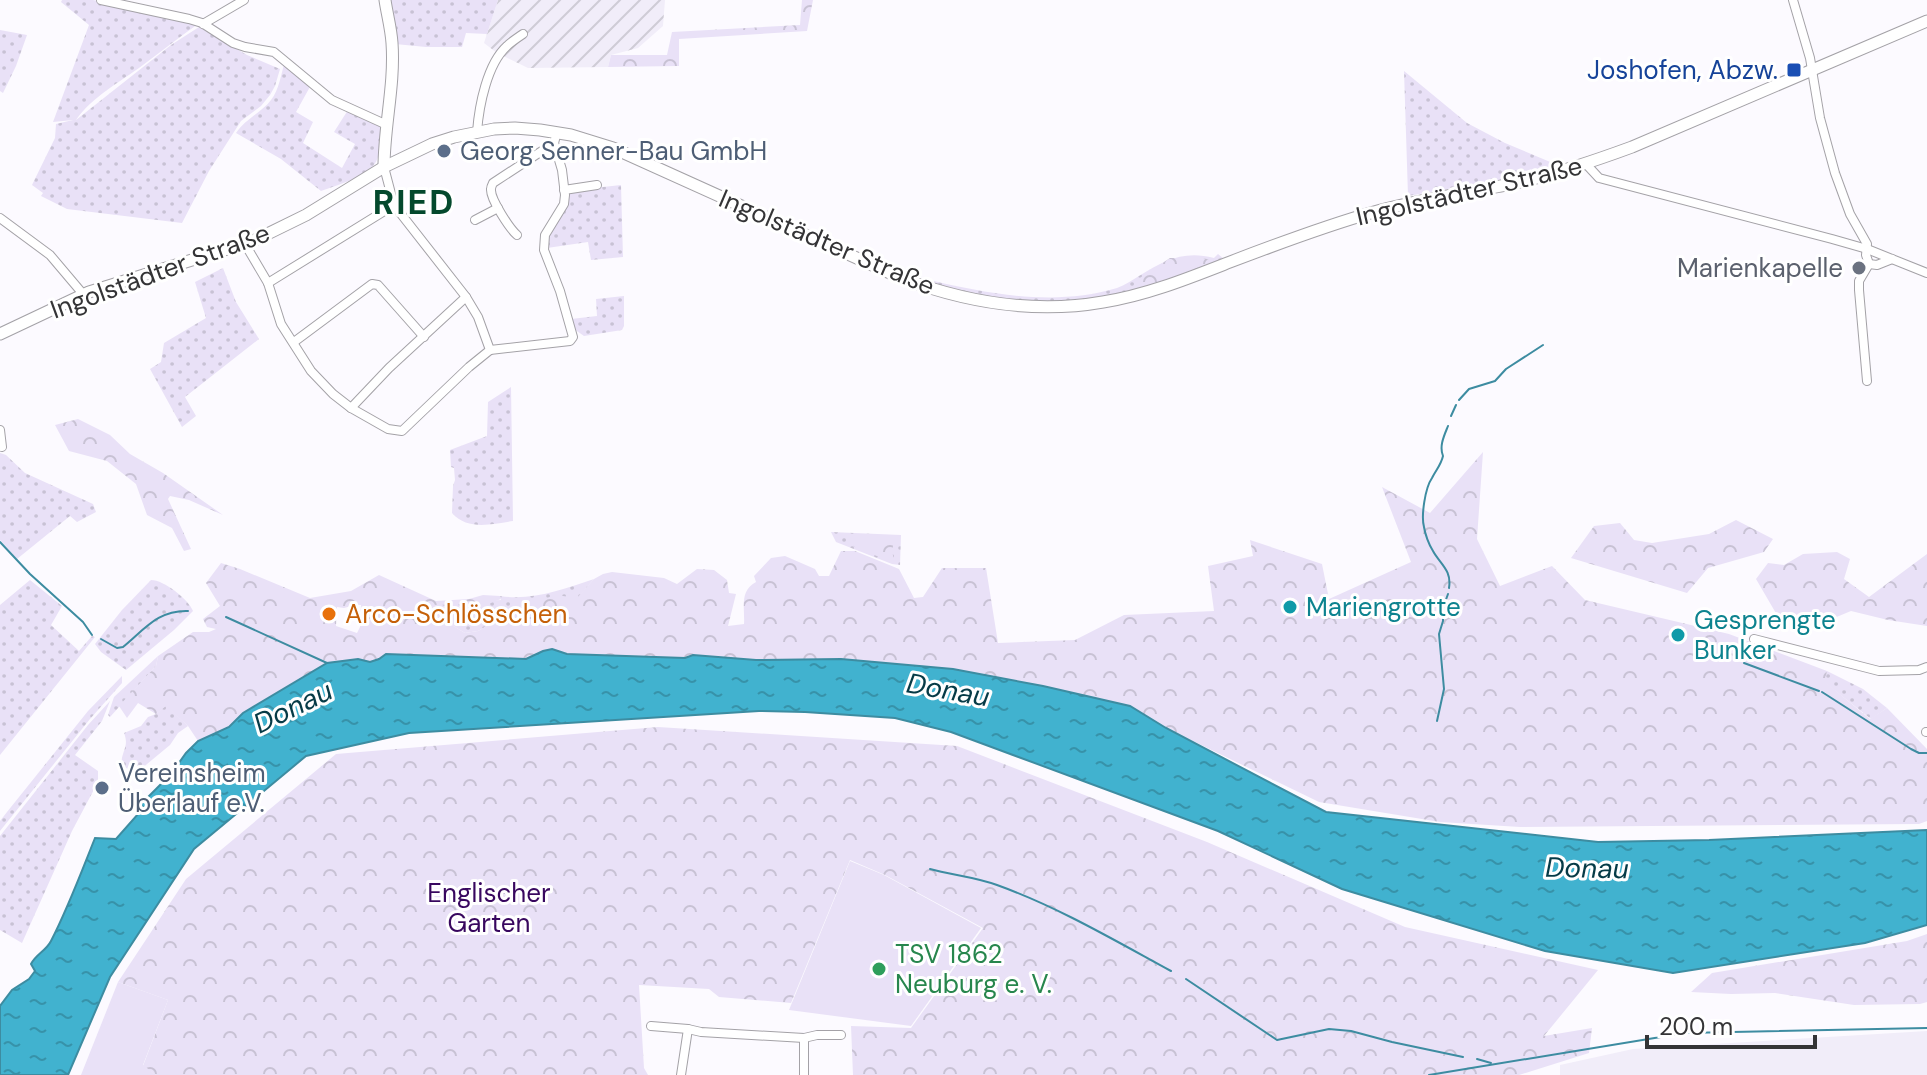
<svg xmlns="http://www.w3.org/2000/svg" width="1927" height="1075" font-family="'DM Sans',sans-serif">
<style>
.built{fill:#f1edf9}
.industrial{fill:url(#industrial-furrows)}
.grass{fill:url(#grass-dots)}
.forest{fill:url(#forest-crowns);fill-rule:evenodd}
.park{fill:#e9e1f7}
.water{fill:url(#water-ripples);stroke:#3d8ca1;stroke-width:2}
.lines{fill:none;stroke-linecap:round;stroke-linejoin:round}
.stream{stroke:#3d8ca1;stroke-width:2}
.minor-casing{stroke:#a4a2a7;stroke-width:10}
.major-casing{stroke:#a4a2a7;stroke-width:13}
.minor{stroke:#fff;stroke-width:8}
.major{stroke:#fff;stroke-width:11}
.transit-dot{fill:#1a4fb4;stroke:#fff;stroke-width:3}
.service-dot{fill:#5c6f8a;stroke:#fff;stroke-width:3}
.worship-dot{fill:#6b7280;stroke:#fff;stroke-width:3}
.culture-dot{fill:#0f9aa8;stroke:#fff;stroke-width:3}
.food-dot{fill:#e8710a;stroke:#fff;stroke-width:3}
.leisure-dot{fill:#2e9e5b;stroke:#fff;stroke-width:3}
.labels{text-anchor:middle;dominant-baseline:central;stroke-width:6;stroke-linejoin:round;paint-order:stroke}
.transit-label{font-size:26px;fill:#164399;stroke:#fff;text-anchor:end}
.service-label{font-size:26px;fill:#4e5e75;stroke:#fff;text-anchor:start}
.street-label{font-size:26px;fill:#343436;stroke:#fff}
.worship-label{font-size:26px;fill:#5b616d;stroke:#fff;text-anchor:end}
.culture-label{font-size:26px;fill:#0d838f;stroke:#fff;text-anchor:start}
.food-label{font-size:26px;fill:#c56008;stroke:#fff;text-anchor:start}
.park-label{font-size:26px;fill:#38075f;stroke:#fff}
.leisure-label{font-size:26px;fill:#27864d;stroke:#fff;text-anchor:start}
.water-label{font-size:28px;font-style:italic;fill:#063b47;stroke:#fff}
.district-label{font-size:34px;font-weight:bold;letter-spacing:2px;fill:#04492d;stroke:#fff}
</style>
<defs>
<pattern id="industrial-furrows" width="10" height="10" patternUnits="userSpaceOnUse" patternTransform="scale(2)"><rect width="10" height="10" fill="#f1edf9"/><path d="M-1 1l2-2M0 10L10 0M9 11l2-2" fill="none" stroke="#cfccd6"/></pattern>
<pattern id="grass-dots" width="8" height="8" patternUnits="userSpaceOnUse" patternTransform="scale(2)"><rect width="8" height="8" fill="#e9e1f7"/><path d="M2 2h.1M6 6h.1" fill="none" stroke="#c8c2d4" stroke-width="1.8" stroke-linecap="round"/></pattern>
<pattern id="forest-crowns" width="20" height="18" patternUnits="userSpaceOnUse" patternTransform="scale(2)"><rect width="20" height="18" fill="#e9e1f7"/><path d="M2 6a3 3 0 1 1 6 0M12 15a3 3 0 1 1 6 0" fill="none" stroke="#c8c2d4"/></pattern>
<pattern id="water-ripples" width="26" height="14" patternUnits="userSpaceOnUse" patternTransform="scale(2)"><rect width="26" height="14" fill="#41b2cf"/><path d="M2 4q2-2 4 0t4 0M15 11q2-2 4 0t4 0" fill="none" stroke="#3792a9"/></pattern>
</defs>
<rect width="100%" height="100%" fill="#fcfaff"/>
<path class="built" d="M 1927,1031 L 1927,1075 L 1560,1075 L 1560,1065 L 1633,1049 Z"/>
<path class="industrial" d="M 498,0 L 665,0 L 663,26 L 638,48 L 611,55 L 608,67 L 528,68 L 497,53 L 484,43 Z"/>
<g class="grass">
<path d="M 62,0 L 93,0 L 198,24 C 179,37 162,51 143,65 C 120,82 92,97 76,120 L 171,45 L 199,27 L 247,55 L 280,69 L 275,86 L 270,95 L 261,106 L 241,121 L 209,171 L 182,223 L 67,209 L 41,196 L 43,193 L 32,185 L 55,138 L 56,124 L 73,120 L 53,122 L 89,25 L 61,2 Z"/>
<path d="M 388,0 L 498,0 L 487,34 L 466,33 L 462,47 L 426,47 L 395,44 Z"/>
<path d="M 0,30 L 27,35 L 16,66 L 3,93 L 0,91 Z"/>
<path d="M 285,61 L 311,85 L 296,112 L 313,122 L 303,143 L 342,168 L 355,144 L 334,132 L 348,110 L 383,126 C 381,138 381,156 374,165 C 365,177 335,186 321,191 L 281,159 L 236,133 C 245,119 261,113 271,100 C 279,90 281,74 285,61 Z"/>
<path d="M 1404,71 L 1467,123 L 1505,143 L 1555,164 L 1556,167 L 1499,180 L 1408,196 Z"/>
<path d="M 621,185 L 623,257 L 591,260 L 588,242 L 547,248 L 546,238 L 567,191 Z"/>
<path d="M 1218,254 L 1224,259 C 1148,292 1069,312 986,297 C 968,294 950,289 932,285 L 934,281 C 993,295 1058,306 1117,288 C 1125,285 1132,280 1139,276 C 1164,261 1183,250 1214,258 Z"/>
<path d="M 223,268 L 236,302 L 259,339 L 185,397 L 196,416 L 182,427 L 150,369 L 161,362 L 164,343 L 206,318 L 195,282 Z"/>
<path d="M 624,296 L 624,326 L 622,330 L 584,336 L 574,329 L 571,319 L 597,316 L 596,299 Z"/>
<path d="M 511,387 L 513,521 C 492,524 468,531 452,513 L 453,486 L 455,480 L 454,468 L 451,467 L 450,450 L 487,436 L 488,402 Z"/>
<path d="M 0,453 L 6,455 L 25,473 L 93,504 L 96,512 L 77,522 L 70,516 L 17,559 L 0,540 Z"/>
<path d="M 831,532 L 901,535 L 900,565 L 892,564 L 836,542 Z"/>
<path d="M 594,579 L 577,599 L 520,607 L 478,631 L 465,633 L 427,610 L 428,604 L 501,600 L 500,596 C 533,601 563,589 594,579 Z"/>
<path d="M 30,580 L 62,606 L 51,625 L 79,651 L 92,636 L 95,637 L 0,755 L 0,605 Z"/>
<path d="M 151,580 C 164,580 188,599 193,611 L 174,630 L 126,670 L 101,652 L 95,644 L 122,610 Z"/>
<path d="M 158,656 L 156,666 L 110,717 L 108,715 L 114,697 Z"/>
<path d="M 1827,671 L 1863,689 L 1887,708 L 1871,719 L 1824,682 Z"/>
<path d="M 122,676 L 122,683 L 90,719 L 0,831 L 0,821 L 7,812 L 88,711 Z"/>
<path d="M 110,701 L 102,721 L 75,755 L 98,771 L 98,782 L 72,831 L 22,943 L 0,930 L 0,836 L 88,725 Z"/>
<path d="M 166,705 L 188,726 L 178,733 L 170,745 L 135,774 L 122,765 C 120,752 130,748 124,733 L 141,726 L 148,717 L 156,714 Z"/>
</g>
<g class="forest">
<path d="M 802,0 L 813,0 L 807,31 L 679,39 L 679,66 L 608,67 L 611,55 L 667,55 L 672,32 L 800,25 Z"/>
<path d="M 1170,258 L 1203,258 L 1214,261 L 1175,277 L 1141,288 L 1134,282 Z"/>
<path d="M 78,419 L 110,435 L 130,454 L 163,473 L 223,515 L 189,500 L 170,496 L 168,499 L 191,549 L 184,551 L 172,528 L 147,515 L 136,484 L 107,461 L 69,451 L 55,425 Z"/>
<path d="M 1483,452 L 1477,539 L 1500,586 L 1552,566 L 1585,600 L 1729,634 L 1827,671 L 1825,682 L 1870,719 L 1887,708 L 1927,749 L 1927,821 L 1919,824 L 1520,827 L 1440,822 L 1319,802 L 1166,728 L 1130,706 L 1043,686 L 953,669 L 890,663 L 841,659 L 756,660 L 694,655 L 685,658 L 567,654 C 548,648 543,651 526,659 L 379,659 L 370,662 L 358,659 L 243,713 L 229,727 L 198,741 L 188,726 L 166,706 L 156,714 L 138,703 L 127,718 L 119,706 L 156,666 L 158,656 L 193,632 L 209,632 L 216,629 L 207,627 L 203,619 L 220,606 L 206,583 L 221,563 L 240,569 L 310,598 L 351,591 L 379,575 L 436,601 L 469,599 L 483,595 L 500,596 L 501,599 L 488,604 L 428,605 L 427,610 L 465,633 L 478,631 L 520,607 L 556,595 L 577,598 L 594,579 L 603,574 L 612,572 L 664,578 L 677,584 L 697,569 L 714,570 L 727,580 L 729,593 L 736,594 L 728,626 L 744,624 C 745,608 739,591 756,582 L 754,576 L 771,558 L 785,556 L 815,569 L 819,576 L 829,576 L 841,551 L 855,551 L 899,569 L 914,598 L 923,597 L 942,568 L 986,568 L 998,643 L 1075,640 L 1124,615 L 1214,611 L 1208,566 L 1253,556 L 1250,540 L 1322,564 L 1329,599 L 1411,562 L 1382,487 L 1430,513 ZM 355,605 L 361,605 L 360,627 L 357,633 L 336,626 L 337,607 L 344,608 Z"/>
<path d="M 1736,520 L 1773,539 L 1764,552 L 1708,568 L 1687,593 L 1571,558 L 1594,526 L 1620,523 L 1634,540 L 1652,543 L 1709,534 Z"/>
<path d="M 871,536 L 895,538 L 892,550 L 894,561 L 891,562 L 853,546 L 854,537 Z"/>
<path d="M 1837,552 L 1850,559 L 1844,579 L 1869,597 L 1927,554 L 1927,626 L 1888,620 L 1851,611 L 1822,623 L 1777,615 L 1756,579 L 1768,563 L 1784,565 L 1803,554 Z"/>
<path d="M 658,727 L 957,746 L 1207,842 L 1405,927 L 1598,970 L 1544,1036 L 1592,1028 L 1589,1053 L 1519,1075 L 853,1075 L 851,1026 L 911,1028 L 983,928 L 885,875 L 850,860 L 791,1003 L 719,997 L 709,989 L 639,985 L 644,1068 L 648,1075 L 156,1075 L 143,1066 L 168,1000 L 118,982 L 186,879 L 336,754 Z"/>
<path d="M 1927,934 L 1927,1002 L 1920,1004 L 1854,1005 L 1775,993 L 1731,994 L 1691,992 L 1712,973 L 1907,941 Z"/>
</g>
<g class="park">
<path d="M 850,861 L 884,875 L 981,928 L 911,1026 L 789,1010 Z"/>
<path d="M 118,982 L 168,1000 L 143,1065 L 156,1075 L 81,1075 Z"/>
</g>
<path class="water" d="M 552,649 L 567,654 L 685,658 L 693,655 L 756,660 L 841,659 L 953,669 L 1043,686 L 1130,706 L 1166,728 L 1326,812 L 1598,842 L 1709,840 L 1927,830 L 1927,925 L 1865,943 L 1673,973 L 1545,951 L 1342,889 L 1218,831 L 951,732 L 895,718 L 805,712 L 759,711 L 409,733 L 306,756 L 194,849 L 110,977 L 68,1075 L 0,1075 L 0,1006 L 12,990 L 29,979 L 35,971 L 31,964 C 36,954 46,951 51,941 C 68,908 81,873 95,838 L 116,839 L 139,813 L 138,807 L 171,774 L 186,753 L 198,741 L 229,727 L 243,713 L 327,663 L 358,659 L 370,662 L 379,659 L 386,654 L 526,659 L 543,651 Z"/>
<g class="lines">
<g class="stream">
<path d="M 1459,400 L 1469,389 L 1495,381 L 1506,369 L 1543,345"/>
<path d="M 1451,416 L 1456,405"/>
<path d="M 1448,426 C 1444,436 1439,446 1443,456 C 1441,465 1436,470 1432,478 C 1425,488 1421,516 1424,527 C 1425,534 1429,545 1433,551 C 1440,564 1452,570 1449,588"/>
<path d="M 0,542 L 30,574 L 83,622 L 92,635"/>
<path d="M 226,617 L 327,663"/>
<path d="M 101,639 L 117,648 L 123,647 C 145,629 158,610 188,611"/>
<path d="M 1744,663 L 1819,691"/>
<path d="M 1822,692 L 1911,749 L 1919,753 L 1927,753"/>
<path d="M 1437,721 L 1444,689 L 1439,634 L 1443,621 L 1443,608 L 1448,594"/>
<path d="M 930,869 C 952,875 976,877 997,885 C 1058,907 1114,940 1171,971"/>
<path d="M 1186,979 L 1277,1040 L 1329,1029 L 1351,1031 L 1392,1042 L 1463,1057"/>
<path d="M 1477,1059 L 1491,1063"/>
<path d="M 1429,1075 L 1685,1033 L 1927,1028"/>
</g>
<g class="minor-casing">
<g id="minor">
<path d="M 101,0 L 189,19 L 202,23 L 233,43 L 245,47 L 274,52 L 332,100 L 387,125"/>
<path d="M 1793,0 L 1810,58 L 1820,118 L 1835,173 L 1850,214 L 1867,244 L 1866,255 L 1869,264 L 1859,281 L 1859,290 L 1867,381"/>
<path d="M 203,24 L 244,0"/>
<path d="M 477,132 C 479,106 487,64 507,46 C 511,42 517,38 523,34"/>
<path d="M 1586,164 L 1599,178 L 1832,239 L 1867,249 L 1927,273"/>
<path d="M 384,167 L 394,205 L 466,297 L 478,317 L 490,350"/>
<path d="M 564,190 L 597,185"/>
<path d="M 0,218 L 50,255 L 83,294"/>
<path d="M 475,220 L 498,208"/>
<path d="M 517,235 C 510,229 490,199 491,189 C 491,187 492,185 493,183 L 554,143"/>
<path d="M 245,244 L 268,283 L 281,324 L 311,371 L 333,394 L 351,408 L 388,429 L 402,431 L 469,367 L 490,350"/>
<path d="M 1869,264 L 1877,265 L 1892,259"/>
<path d="M 268,283 L 394,205"/>
<path d="M 294,342 L 372,284 L 378,285 L 424,337"/>
<path d="M 490,350 L 570,341 L 573,337 L 560,291 L 544,250 L 545,235 L 564,204 L 565,195 L 562,170 L 554,143 L 557,132"/>
<path d="M 351,408 L 389,368 L 466,297"/>
<path d="M 0,430 L 2,447"/>
<path d="M 1754,639 L 1879,671 L 1919,670 L 1927,667"/>
<path d="M 1926,732 L 1927,732"/>
<path d="M 651,1026 L 688,1029 L 701,1032 L 804,1038 L 817,1035 L 841,1035"/>
<path d="M 804,1038 L 804,1075"/>
<path d="M 681,1075 L 688,1029"/>
</g>
</g>
<g class="major-casing">
<g id="major">
<path d="M 384,167 C 384,126 395,85 392,43 C 391,28 387,14 385,0"/>
<path d="M 0,334 L 89,292 L 253,241 L 306,215 L 384,167 L 432,144 L 454,137 L 494,129 L 515,128 L 540,130 L 571,135 L 613,148 L 901,278 C 965,302 1035,314 1103,302 C 1147,295 1189,278 1230,262 C 1277,244 1325,226 1374,212 C 1420,199 1469,193 1516,183 C 1556,174 1594,161 1632,147 L 1927,21"/>
</g>
</g>
<use href="#minor" class="minor"/>
<use href="#major" class="major"/>
</g>
<rect class="transit-dot" x="1786" y="62" width="16" height="16" rx="4"/>
<g class="service-dot">
<circle cx="444" cy="151" r="8"/>
<circle cx="102" cy="788" r="8"/>
</g>
<circle class="worship-dot" cx="1859" cy="268" r="8"/>
<g class="culture-dot">
<circle cx="1290" cy="607" r="8"/>
<circle cx="1678" cy="635" r="8"/>
</g>
<circle class="food-dot" cx="329" cy="614" r="8"/>
<circle class="leisure-dot" cx="879" cy="969" r="8"/>
<g class="labels">
<g class="transit-label">
<text x="1778" y="70">Joshofen, Abzw.</text>
</g>
<g class="service-label">
<text x="460" y="151">Georg Senner-Bau GmbH</text>
<text x="118" y="773">Vereinsheim<tspan x="118" dy="30">Überlauf e.V.</tspan></text>
</g>
<g class="street-label">
<text transform="translate(1469 191) rotate(-13)">Ingolstädter Straße</text>
<text transform="translate(827 242) rotate(23)">Ingolstädter Straße</text>
<text transform="translate(160 271) rotate(-20)">Ingolstädter Straße</text>
</g>
<g class="worship-label">
<text x="1843" y="268">Marienkapelle</text>
</g>
<g class="culture-label">
<text x="1306" y="607">Mariengrotte</text>
<text x="1694" y="620">Gesprengte<tspan x="1694" dy="30">Bunker</tspan></text>
</g>
<g class="food-label">
<text x="345" y="614">Arco-Schlösschen</text>
</g>
<g class="park-label">
<text x="489" y="893">Englischer<tspan x="489" dy="30">Garten</tspan></text>
</g>
<g class="leisure-label">
<text x="895" y="954">TSV 1862<tspan x="895" dy="30">Neuburg e. V.</tspan></text>
</g>
<g class="water-label">
<text transform="translate(948 690) rotate(10)">Donau</text>
<text transform="translate(293 707) rotate(-26)">Donau</text>
<text transform="translate(1587 868) rotate(1)">Donau</text>
</g>
<g class="district-label">
<text x="414" y="202">RIED</text>
</g>
</g>
<path d="M1647 1035v12h168v-12" fill="none" stroke="#343436" stroke-width="4"/>
<text x="1659" y="1035" font-size="24" fill="#343436" stroke="#ffffff" stroke-width="6" paint-order="stroke">200 m</text>
</svg>
